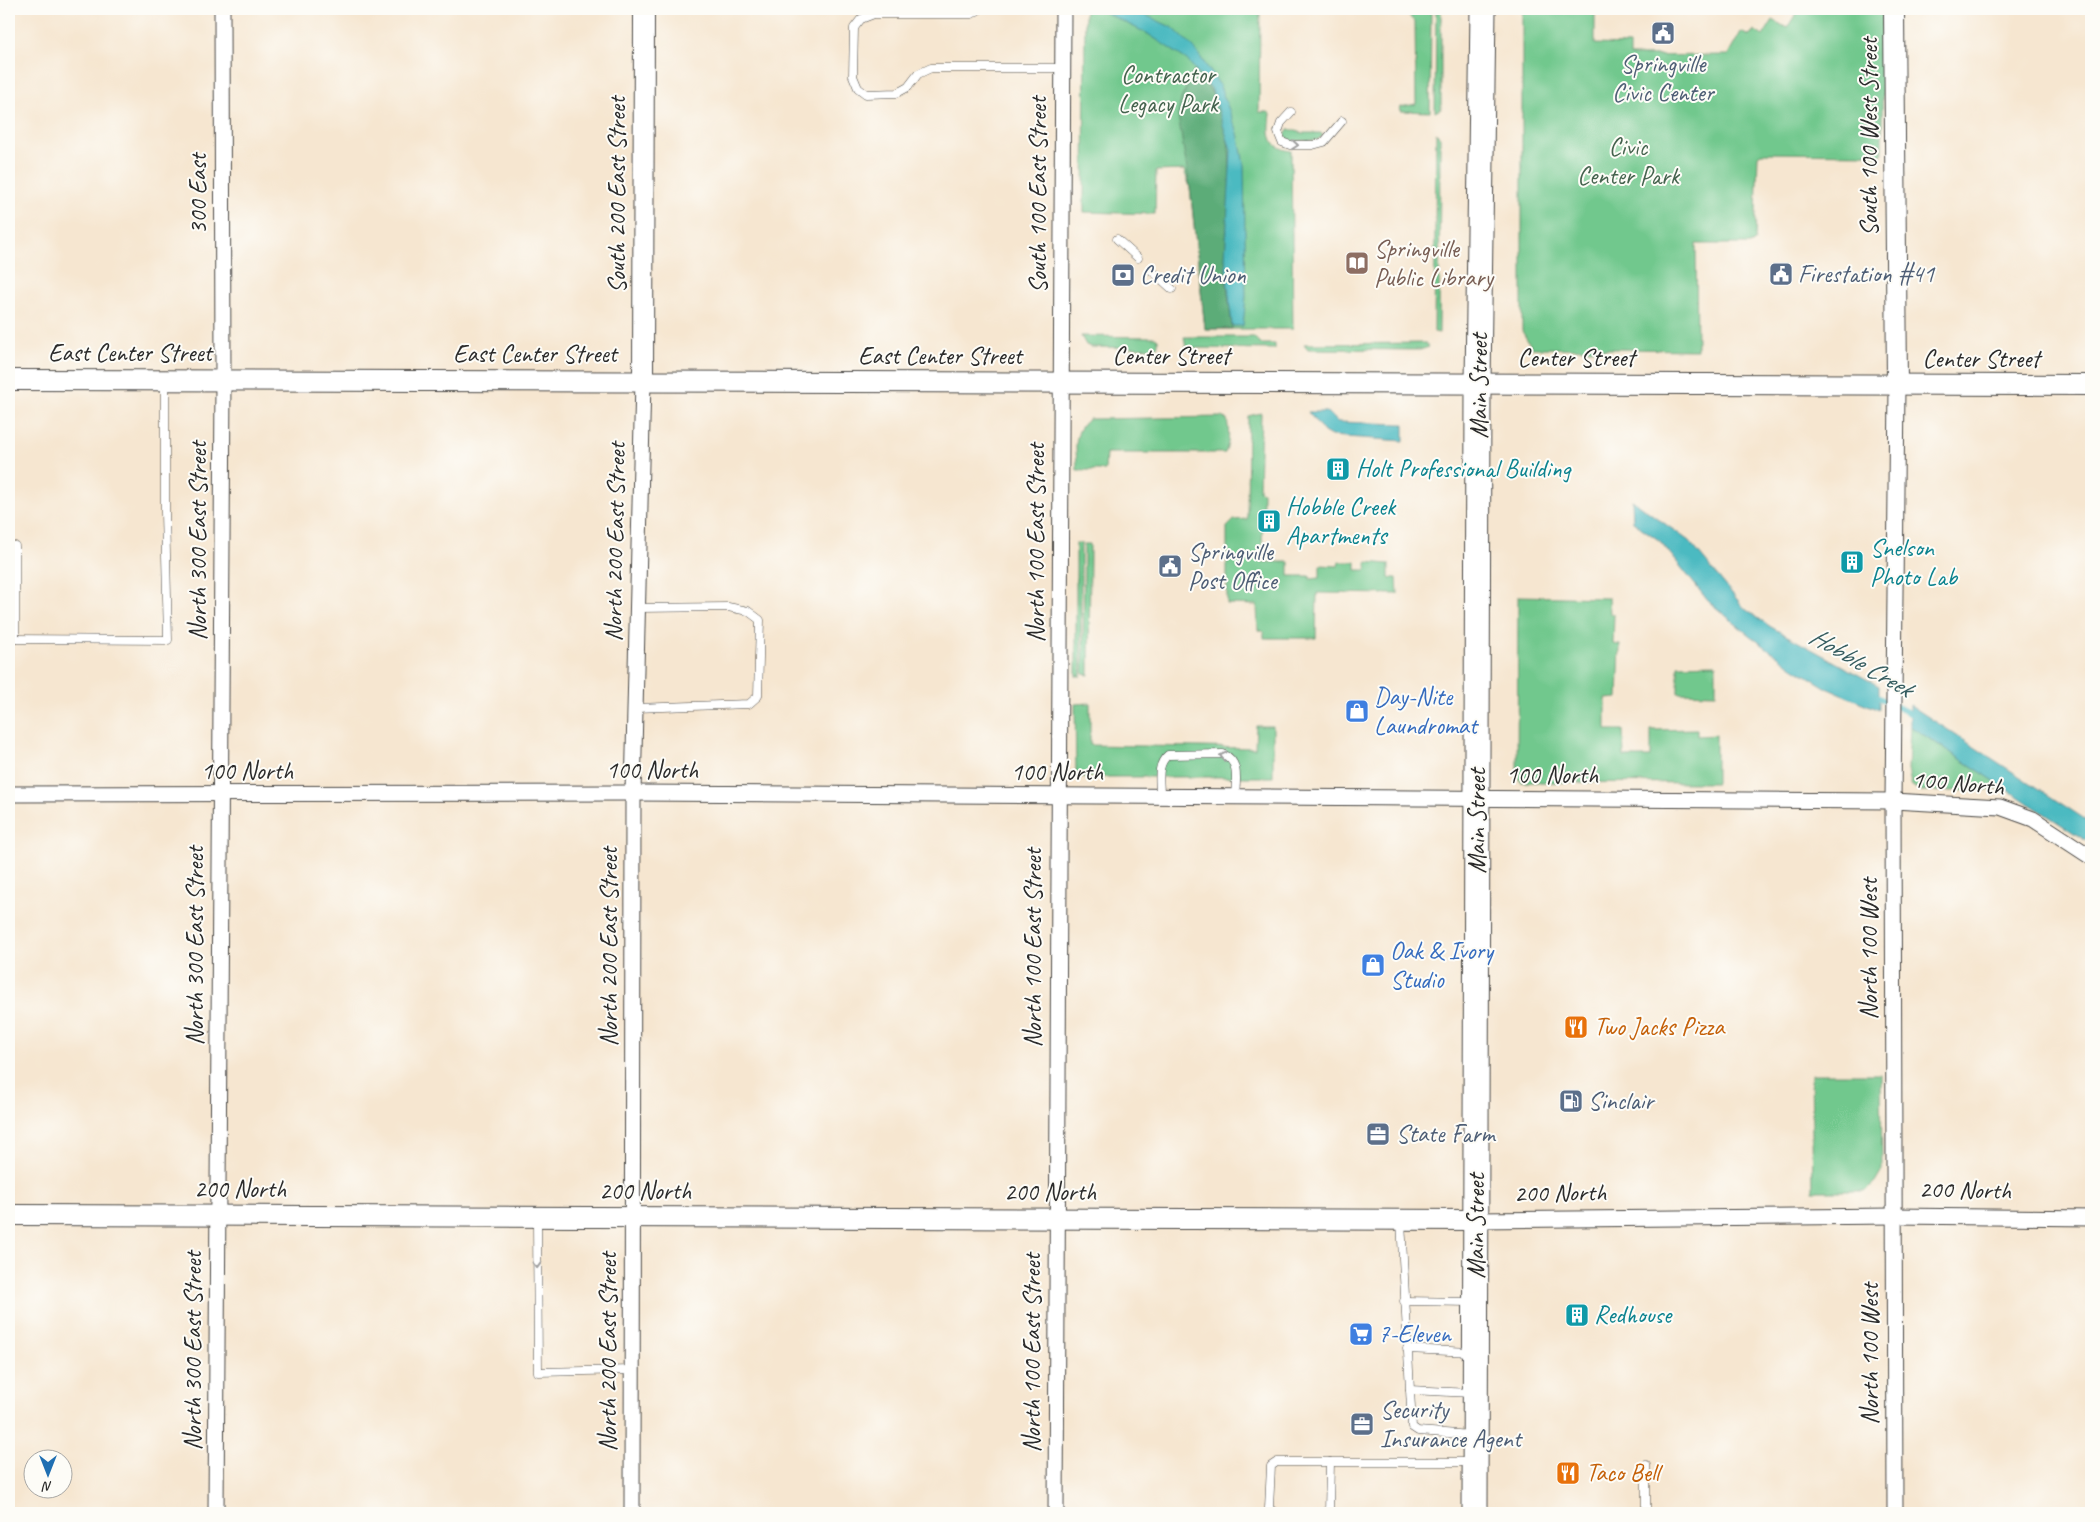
<svg xmlns="http://www.w3.org/2000/svg" width="2100" height="1522" font-family="Caveat,sans-serif">
<style>
.green{fill:#71c88d;stroke:#4e7a5c}
.forest{fill:#5cac78;stroke:#446c52}
.water{fill:#4bbac1;stroke:#3b7276}
.lines{fill:none;stroke-linecap:round;stroke-linejoin:round}
.stream{stroke:#4bbac1;stroke-width:5.5}
.service-casing{stroke:#494744;stroke-width:9}
.minor-casing{stroke:#494744;stroke-width:17}
.tertiary-casing{stroke:#494744;stroke-width:22}
.primary-casing{stroke:#494744;stroke-width:27}
.service{stroke:#fff;stroke-width:8}
.minor{stroke:#fff;stroke-width:15}
.tertiary{stroke:#fff;stroke-width:20}
.primary{stroke:#fff;stroke-width:25}
.oneway{stroke:#a0a0a0}
.labels{text-anchor:middle;dominant-baseline:central;stroke-width:4;stroke-linejoin:round;paint-order:stroke}
.service-label{font-size:25px;fill:#4e5e75;stroke:#fdfcf7;text-anchor:start}
.park-label{font-size:25px;fill:#44624d;stroke:#fdfcf7}
.street-label{font-size:25px;fill:#2b2b2b;stroke:#fdfcf7}
.education-label{font-size:25px;fill:#785e54;stroke:#fdfcf7;text-anchor:start}
.culture-label{font-size:25px;fill:#0d838f;stroke:#fdfcf7;text-anchor:start}
.shop-label{font-size:25px;fill:#366cbe;stroke:#fdfcf7;text-anchor:start}
.food-label{font-size:25px;fill:#c56008;stroke:#fdfcf7;text-anchor:start}
.water-label{font-size:26px;font-style:italic;fill:#365d60;stroke:#fdfcf7}
</style>
<rect width="100%" height="100%" fill="#fdfcf7"/>
<filter id="ink" filterUnits="userSpaceOnUse"><feTurbulence type="fractalNoise" baseFrequency=".02" numOctaves="2"/><feDisplacementMap in="SourceGraphic" scale="10" xChannelSelector="R" yChannelSelector="G"/><feConvolveMatrix kernelMatrix="1 2 1 2 8 2 1 2 1" color-interpolation-filters="sRGB"/></filter>
<filter id="wash" filterUnits="userSpaceOnUse"><feTurbulence type="fractalNoise" baseFrequency=".0096" numOctaves="4" result="noise"/><feDisplacementMap in="SourceGraphic" scale="20" xChannelSelector="R" yChannelSelector="G"/><feGaussianBlur stdDeviation="1.12" result="paint"/><feColorMatrix in="noise" values="0 0 0 0 0 0 0 0 0 0 0 0 0 0 0 0 0 1.4 0 .05"/><feComposite in="paint" operator="in"/></filter>
<g filter="url(#wash)">
<rect width="100%" height="100%" fill="#f6e6d0"/>
<g class="green">
<path d="M 1085,9 L 1260,9 L 1259,112 L 1268,112 L 1271,114 C 1269,133 1267,147 1291,151 L 1293,329 L 1205,329 L 1190,187 L 1184,170 L 1156,171 L 1155,214 L 1084,212 Z"/>
<path d="M 1401,9 L 1431,9 L 1430,112 L 1401,111 L 1400,107 L 1416,104 L 1415,22 Z"/>
<path d="M 1436,9 L 1441,9 L 1441,109 L 1435,112 Z"/>
<path d="M 1522,9 L 1595,9 L 1595,44 L 1630,45 L 1630,56 L 1728,55 L 1741,32 L 1750,36 L 1754,30 L 1763,36 L 1773,20 L 1787,28 L 1799,9 L 1883,9 L 1882,154 L 1878,157 L 1872,154 L 1761,153 L 1758,155 L 1755,241 L 1750,244 L 1696,244 L 1697,350 L 1532,348 L 1522,331 Z"/>
<path d="M 1289,129 L 1302,133 L 1321,133 L 1323,136 L 1317,140 L 1290,141 L 1285,135 Z"/>
<path d="M 1436,133 L 1440,137 L 1439,333 L 1434,332 Z"/>
<path d="M 1081,336 L 1155,337 L 1158,339 L 1158,345 L 1154,348 L 1091,347 L 1086,345 Z"/>
<path d="M 1184,337 L 1254,337 L 1260,344 L 1275,344 L 1275,349 L 1186,348 Z"/>
<path d="M 1426,343 L 1429,347 L 1420,350 L 1308,349 L 1304,344 Z"/>
<path d="M 1261,413 L 1259,491 L 1263,492 L 1262,562 L 1289,562 L 1289,576 L 1310,576 L 1310,579 L 1320,578 L 1320,565 L 1338,566 L 1339,562 L 1356,562 L 1356,570 L 1366,570 L 1367,562 L 1389,564 L 1389,578 L 1397,578 L 1398,594 L 1317,593 L 1316,638 L 1264,638 L 1264,632 L 1258,630 L 1257,605 L 1227,604 L 1227,527 L 1234,520 L 1247,519 L 1248,416 Z"/>
<path d="M 1222,417 L 1227,419 C 1229,432 1230,441 1225,453 L 1106,453 L 1105,470 L 1077,470 C 1077,449 1071,433 1089,419 Z"/>
<rect x="1076" y="543" width="5" height="133"/>
<path d="M 1084,544 L 1090,544 L 1089,675 L 1083,674 Z"/>
<path d="M 1518,596 L 1609,598 L 1610,614 L 1614,614 L 1613,644 L 1620,645 L 1618,698 L 1606,699 L 1606,730 L 1623,730 L 1624,757 L 1651,757 L 1651,730 L 1697,729 L 1697,736 L 1716,735 L 1716,783 L 1521,782 L 1517,776 Z"/>
<path d="M 1716,664 L 1716,694 L 1678,693 L 1678,665 Z"/>
<path d="M 1090,703 L 1090,745 L 1255,748 L 1256,726 L 1273,726 L 1273,777 L 1076,777 L 1075,704 Z"/>
<path d="M 1910,726 L 2007,789 L 1921,792 L 1911,785 L 1908,770 Z"/>
<path d="M 1811,1074 L 1881,1074 L 1882,1170 L 1875,1182 L 1865,1191 L 1813,1191 Z"/>
</g>
<path class="forest" d="M 1195,69 C 1246,130 1226,185 1226,256 C 1225,280 1230,305 1232,329 L 1205,329 L 1190,187 L 1178,116 L 1181,99 Z"/>
<g class="water">
<path d="M 1098,9 L 1133,9 L 1173,28 L 1194,48 L 1219,84 L 1238,133 L 1244,164 L 1246,296 L 1243,326 L 1232,326 L 1225,258 L 1231,150 L 1211,88 L 1187,60 L 1148,34 Z"/>
<path d="M 1308,412 L 1327,412 L 1338,422 L 1404,424 L 1404,441 L 1331,436 L 1324,432 Z"/>
<path d="M 1632,500 L 1689,541 L 1745,609 L 1771,627 L 1879,686 L 1879,710 L 1827,688 L 1793,667 L 1749,635 L 1708,601 L 1660,541 L 1633,522 Z"/>
<path d="M 1910,705 L 2091,823 L 2091,844 L 1910,726 Z"/>
</g>
<g class="lines">
<path class="stream" d="M 1874,695 L 1915,716"/>
</g>
</g>
<g filter="url(#ink)">
<g class="lines">
<g class="service-casing">
<g id="service">
<path d="M 980,9 L 972,14 L 874,14 L 861,19 L 854,28 L 853,76 L 858,88 L 866,94 L 897,93 L 908,87 L 918,74 L 931,68 L 1063,68"/>
<path d="M 1291,112 L 1281,123 L 1278,132 L 1282,142 L 1290,145 L 1313,145 L 1324,142 L 1342,121"/>
<path d="M 1117,239 L 1138,258"/>
<path d="M 1150,269 L 1172,289"/>
<path d="M 9,546 L 15,546 L 15,639"/>
<path d="M 9,639 L 168,640 L 165,512 L 165,382"/>
<path d="M 635,708 L 749,704 L 758,696 L 760,620 L 748,611 L 728,607 L 638,608"/>
<path d="M 1160,795 C 1160,781 1156,765 1168,755 L 1223,754 C 1240,761 1236,780 1235,796"/>
<path d="M 537,1218 L 538,1372 L 632,1370"/>
<path d="M 1401,1221 L 1412,1427 L 1418,1431 L 1471,1435"/>
<path d="M 1404,1301 L 1471,1302"/>
<path d="M 1407,1349 L 1471,1352"/>
<path d="M 1410,1390 L 1471,1393"/>
<path d="M 1275,1513 L 1269,1508 L 1271,1466 L 1277,1462 L 1471,1462"/>
<path d="M 1329,1513 L 1330,1462"/>
<path d="M 1646,1513 L 1646,1465"/>
</g>
</g>
<g class="minor-casing">
<g id="minor">
<path d="M 9,794 L 633,793 L 1893,801 L 2000,807 L 2033,819 L 2091,857"/>
<path d="M 1476,1220 L 1893,1216 L 2091,1218"/>
<path d="M 216,1513 L 223,380 L 222,9"/>
<path d="M 632,1513 L 633,793 L 643,381"/>
<path d="M 1056,1513 L 1063,9"/>
<path d="M 1895,1513 L 1893,801 L 1897,385"/>
</g>
</g>
<g class="tertiary-casing">
<g id="tertiary">
<path d="M 1894,9 L 1897,385"/>
<path d="M 9,380 L 2091,385"/>
<path d="M 643,381 L 644,9"/>
<path d="M 9,1215 L 1476,1220"/>
</g>
</g>
<g class="primary-casing">
<path id="primary" d="M 1475,1513 L 1478,383 L 1483,9"/>
</g>
<use href="#service" class="service"/>
<use href="#minor" class="minor"/>
<use href="#tertiary" class="tertiary"/>
<use href="#primary" class="primary"/>
</g>
<defs><path id="oneway-chevron" d="M-2-3.5L2.5 0L-2 3.5" fill="none" stroke-width="1.6" stroke-linecap="round" stroke-linejoin="round" transform="scale(1.25)"/></defs>
<g class="oneway">
<use href="#oneway-chevron" transform="translate(1295 145) rotate(5)"/>
<use href="#oneway-chevron" transform="translate(1223 756) rotate(-167)"/>
<use href="#oneway-chevron" transform="translate(537 1265) rotate(89)"/>
</g>
</g>
<defs>
<g id="civic-square" transform="scale(1.25)"><rect x="-9" y="-9" width="18" height="18" rx="4" fill="#5c6f8a" stroke="#fdfcf7"/><path d="M-.6-6.5H3V-4.5H.6V-3L4-1V1h2V6H-6V1h2V-1L-.6-3ZM-1.2 2.5V6h2.4V2.5Z" fill="#fff"/></g>
<g id="library-square" transform="scale(1.25)"><rect x="-9" y="-9" width="18" height="18" rx="4" fill="#8d6e63" stroke="#fdfcf7"/><path d="M-6-4Q-3-5.5-.7-3.5V5Q-3 3-6 4ZM6-4Q3-5.5 .7-3.5V5Q3 3 6 4Z" fill="#fff"/></g>
<g id="bank-square" transform="scale(1.25)"><rect x="-9" y="-9" width="18" height="18" rx="4" fill="#5c6f8a" stroke="#fdfcf7"/><path d="M-6-4H6V4H-6ZM0-2.3a2.3 2.3 0 1 0 0 4.6a2.3 2.3 0 1 0 0-4.6Z" fill="#fff"/></g>
<g id="building-square" transform="scale(1.25)"><rect x="-9" y="-9" width="18" height="18" rx="4" fill="#0f9aa8" stroke="#fdfcf7"/><path d="M-4-6H4V6H1V3H-1V6H-4ZM-2.5-4.3h1.7v1.8h-1.7ZM.8-4.3h1.7v1.8H.8ZM-2.5-1h1.7V.8h-1.7ZM.8-1h1.7V.8H.8Z" fill="#fff"/></g>
<g id="shop-square" transform="scale(1.25)"><rect x="-9" y="-9" width="18" height="18" rx="4" fill="#3f7fe0" stroke="#fdfcf7"/><path d="M-5-2.5h2.3a2.7 3.5 0 0 1 5.4 0H5L5.5 6h-11ZM-1.5-2.5h3a1.5 2.3 0 0 0-3 0Z" fill="#fff"/></g>
<g id="restaurant-square" transform="scale(1.25)"><rect x="-9" y="-9" width="18" height="18" rx="4" fill="#e8710a" stroke="#fdfcf7"/><path d="M-5-6h1v4h1v-4h1v4h1v-4h1v5L-1.5 .5V6h-2V.5L-5-1ZM5-6V6H3V1.5H1.5Q1.5-4 5-6Z" fill="#fff"/></g>
<g id="fuel-square" transform="scale(1.25)"><rect x="-9" y="-9" width="18" height="18" rx="4" fill="#5c6f8a" stroke="#fdfcf7"/><path d="M-5.5-6h7V0h2V4h1.3V-2.5L3-4.5l.8-.8L6-3V5H2.5V1h-1V6h-7ZM-4.2-4.7v3.2H.2V-4.7Z" fill="#fff"/></g>
<g id="office-square" transform="scale(1.25)"><rect x="-9" y="-9" width="18" height="18" rx="4" fill="#5c6f8a" stroke="#fdfcf7"/><path d="M-6-3h4V-5.5h4V-3h4V5H-6ZM-1-4.5V-3h2v-1.5ZM-6 0V1H6V0Z" fill="#fff"/></g>
<g id="supermarket-square" transform="scale(1.25)"><rect x="-9" y="-9" width="18" height="18" rx="4" fill="#3f7fe0" stroke="#fdfcf7"/><path d="M-6-5.5h2.5l.6 2H6L4.5 2H-2.5L-4.4-4H-6ZM-1.5 3.2a1.3 1.3 0 1 0 .1 0ZM3 3.2a1.3 1.3 0 1 0 .1 0Z" fill="#fff"/></g>
</defs>
<g fill-rule="evenodd">
<use href="#civic-square" x="1663" y="33"/>
<use href="#library-square" x="1357" y="263"/>
<use href="#civic-square" x="1781" y="274"/>
<use href="#bank-square" x="1123" y="275"/>
<use href="#building-square" x="1338" y="469"/>
<use href="#building-square" x="1269" y="521"/>
<use href="#building-square" x="1852" y="562"/>
<use href="#civic-square" x="1170" y="566"/>
<use href="#shop-square" x="1357" y="711"/>
<use href="#shop-square" x="1373" y="965"/>
<use href="#restaurant-square" x="1576" y="1027"/>
<use href="#fuel-square" x="1571" y="1101"/>
<use href="#office-square" x="1378" y="1134"/>
<use href="#building-square" x="1577" y="1315"/>
<use href="#supermarket-square" x="1361" y="1334"/>
<use href="#office-square" x="1362" y="1424"/>
<use href="#restaurant-square" x="1568" y="1473"/>
</g>
<g class="labels">
<g class="service-label">
<text x="1663" y="64" text-anchor="middle">Springville<tspan x="1663" dy="29">Civic Center</tspan></text>
<text x="1798" y="274">Firestation #41</text>
<text x="1140" y="275">Credit Union</text>
<text x="1188" y="552">Springville<tspan x="1188" dy="29">Post Office</tspan></text>
<text x="1588" y="1101">Sinclair</text>
<text x="1396" y="1134">State Farm</text>
<text x="1380" y="1410">Security<tspan x="1380" dy="29">Insurance Agent</tspan></text>
</g>
<g class="park-label">
<text x="1168" y="75">Contractor<tspan x="1168" dy="29">Legacy Park</tspan></text>
<text x="1628" y="147">Civic<tspan x="1628" dy="29">Center Park</tspan></text>
</g>
<g class="street-label">
<text transform="translate(1869 137) rotate(-90)">South 100 West Street</text>
<text transform="translate(198 194) rotate(-90)">300 East</text>
<text transform="translate(617 195) rotate(-90)">South 200 East Street</text>
<text transform="translate(1038 195) rotate(-90)">South 100 East Street</text>
<text x="130" y="353">East Center Street</text>
<text x="535" y="354">East Center Street</text>
<text x="940" y="356">East Center Street</text>
<text x="1171" y="356">Center Street</text>
<text x="1576" y="358">Center Street</text>
<text x="1981" y="359">Center Street</text>
<text transform="translate(1479 386) rotate(-90)">Main Street</text>
<text transform="translate(198 541) rotate(-90)">North 300 East Street</text>
<text transform="translate(615 542) rotate(-89)">North 200 East Street</text>
<text transform="translate(1036 543) rotate(-90)">North 100 East Street</text>
<text x="652" y="770">100 North</text>
<text x="247" y="771">100 North</text>
<text x="1057" y="772">100 North</text>
<text x="1552" y="775">100 North</text>
<text transform="translate(1958 783) rotate(5)">100 North</text>
<text transform="translate(1477 821) rotate(-90)">Main Street</text>
<text transform="translate(195 946) rotate(-90)">North 300 East Street</text>
<text transform="translate(609 947) rotate(-90)">North 200 East Street</text>
<text transform="translate(1033 948) rotate(-90)">North 100 East Street</text>
<text transform="translate(1869 949) rotate(-90)">North 100 West</text>
<text x="240" y="1189">200 North</text>
<text transform="translate(1965 1190) rotate(1)">200 North</text>
<text x="645" y="1191">200 North</text>
<text x="1050" y="1192">200 North</text>
<text transform="translate(1560 1193) rotate(-1)">200 North</text>
<text transform="translate(1476 1226) rotate(-90)">Main Street</text>
<text transform="translate(193 1351) rotate(-90)">North 300 East Street</text>
<text transform="translate(608 1352) rotate(-90)">North 200 East Street</text>
<text transform="translate(1032 1353) rotate(-90)">North 100 East Street</text>
<text transform="translate(1870 1354) rotate(-90)">North 100 West</text>
</g>
<g class="education-label">
<text x="1374" y="249">Springville<tspan x="1374" dy="29">Public Library</tspan></text>
</g>
<g class="culture-label">
<text x="1356" y="469">Holt Professional Building</text>
<text x="1286" y="507">Hobble Creek<tspan x="1286" dy="29">Apartments</tspan></text>
<text x="1870" y="548">Snelson<tspan x="1870" dy="29">Photo Lab</tspan></text>
<text x="1594" y="1315">Redhouse</text>
</g>
<g class="shop-label">
<text x="1374" y="697">Day-Nite<tspan x="1374" dy="29">Laundromat</tspan></text>
<text x="1390" y="951">Oak &amp; Ivory<tspan x="1390" dy="29">Studio</tspan></text>
<text x="1378" y="1334">7-Eleven</text>
</g>
<g class="food-label">
<text x="1594" y="1027">Two Jacks Pizza</text>
<text x="1586" y="1473">Taco Bell</text>
</g>
<g class="water-label">
<text transform="translate(1861 662) rotate(30)">Hobble Creek</text>
</g>
</g>
<rect width="2100" height="1522" fill="none" stroke="#fdfcf7" stroke-width="30"/>
<g transform="translate(48 1474) rotate(180)"><circle r="24" fill="#fdfcf7" stroke="#a9a8a5"/>
<path d="M0-4L9 19L0 12L-9 19Z" fill="#1f6fb2"/>
<text y="-8" font-size="14" font-weight="bold" text-anchor="middle" fill="#2b2b2b">N</text>
</g>
</svg>
